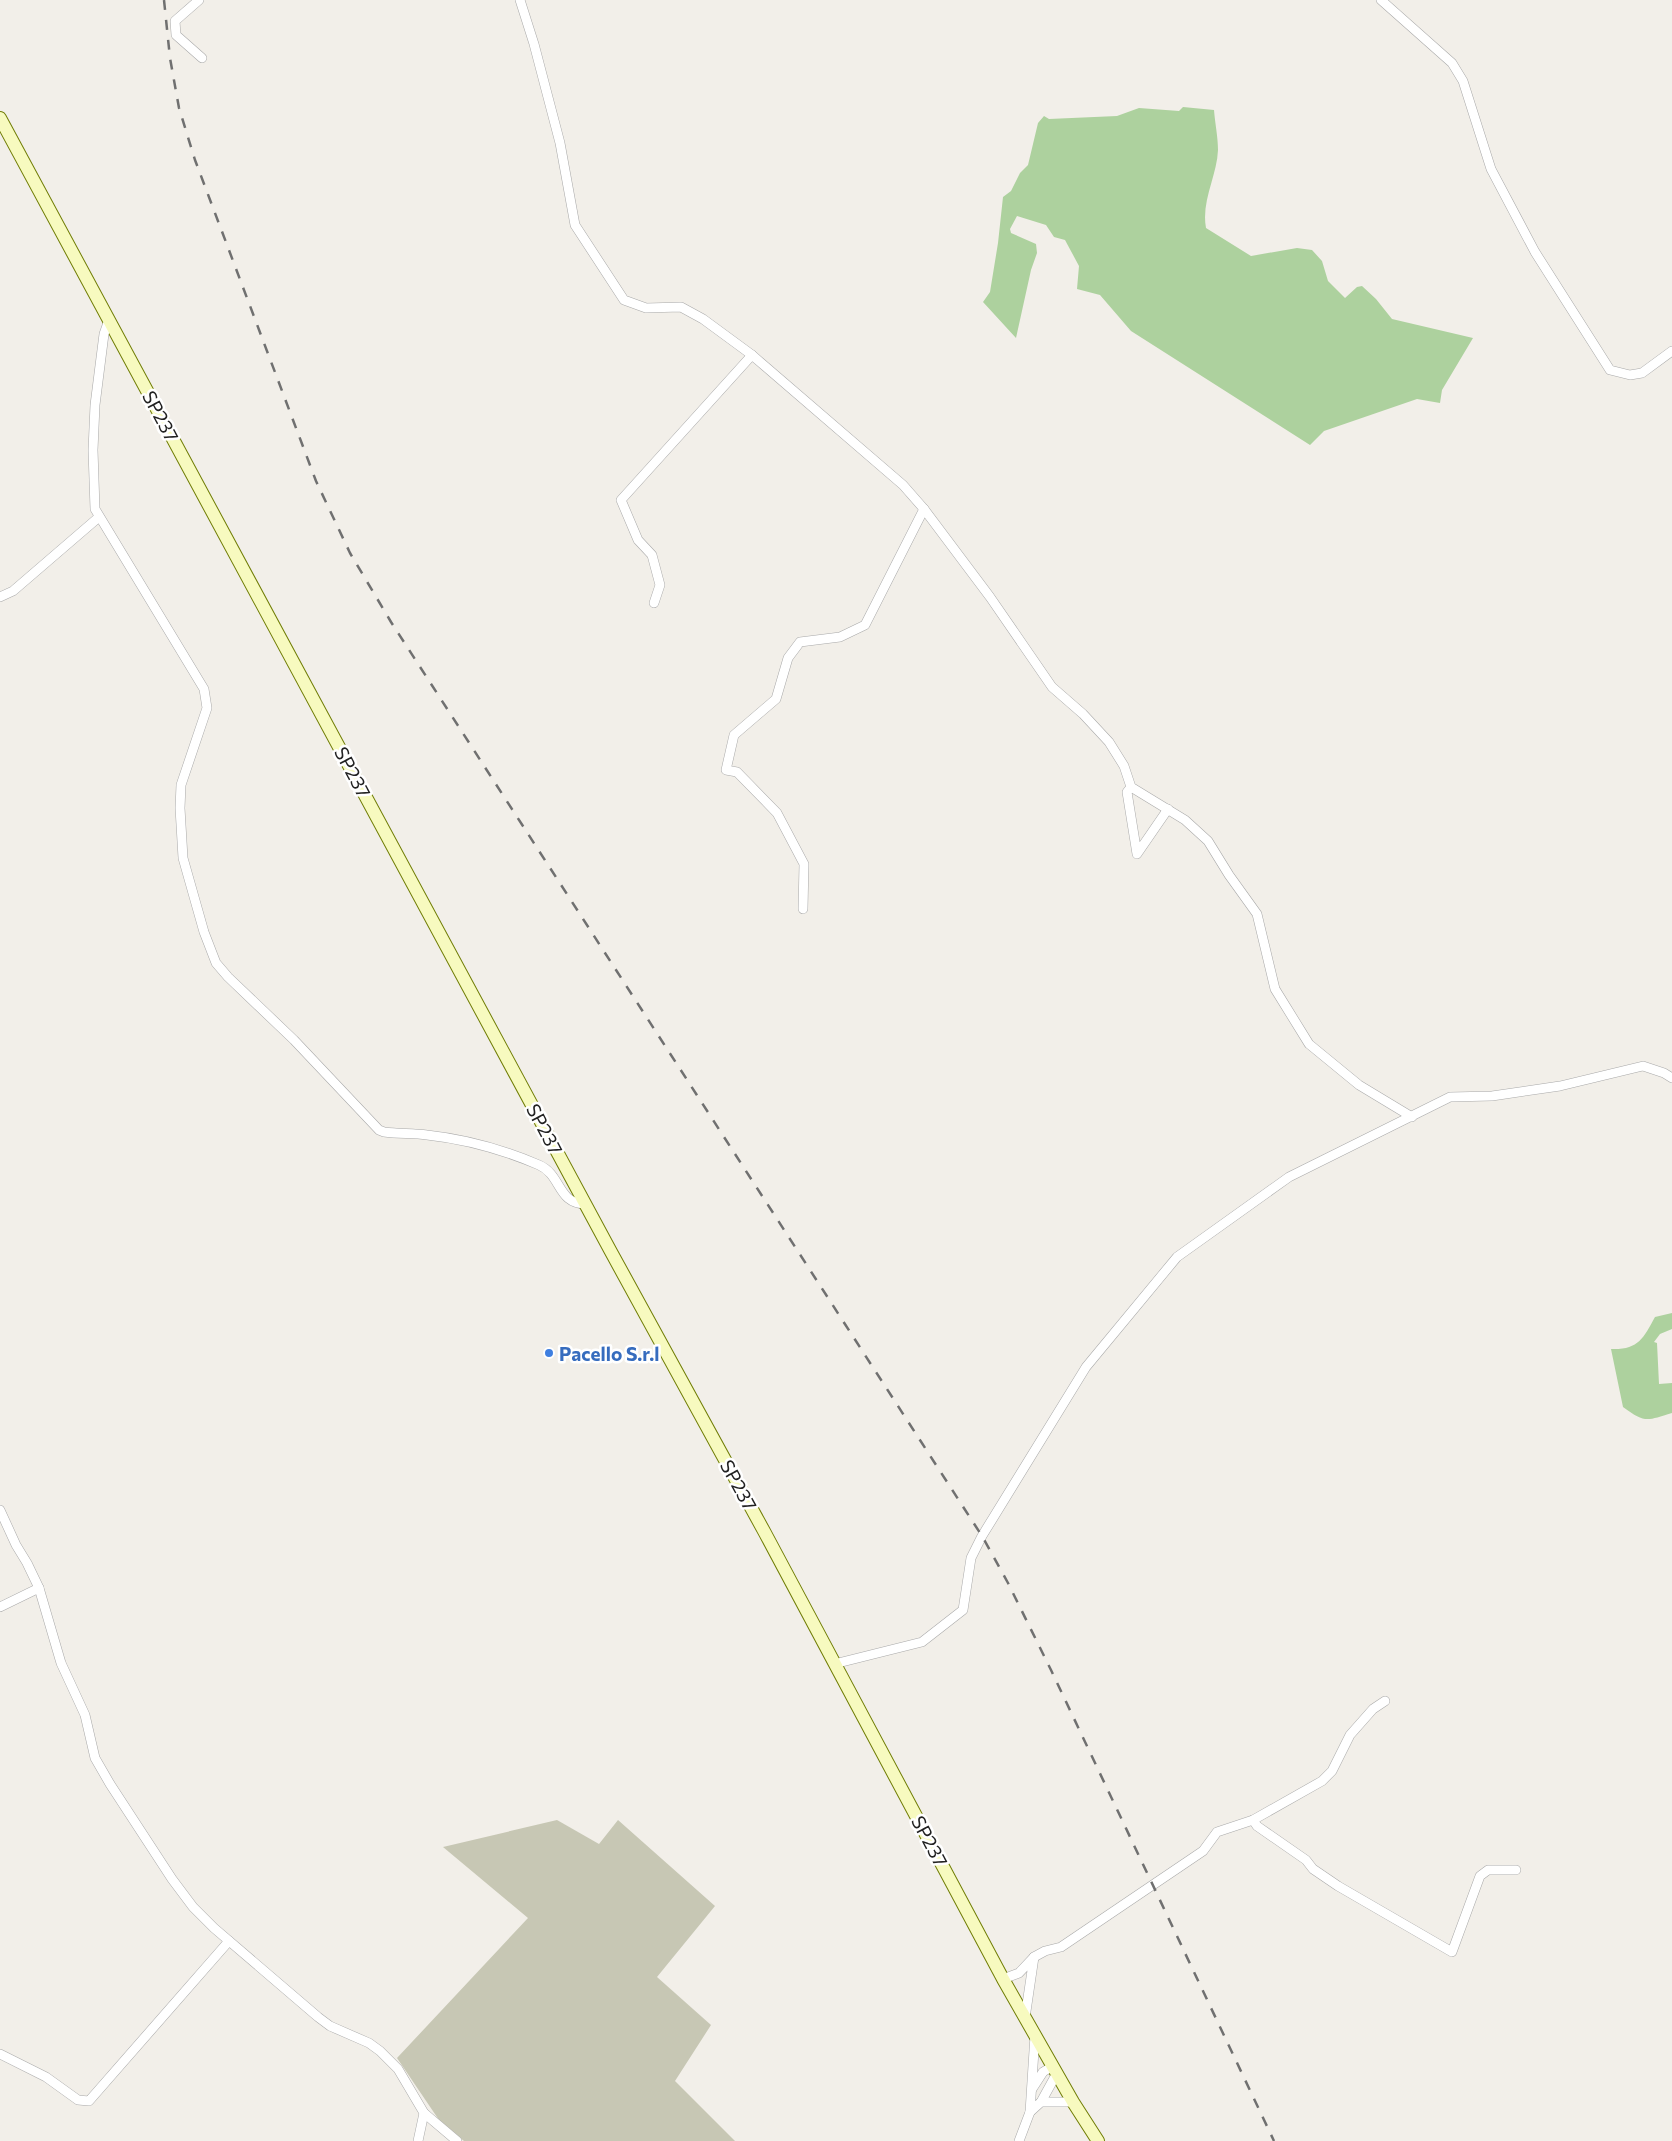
<svg xmlns="http://www.w3.org/2000/svg" width="1672" height="2141" font-family="Commissioner,sans-serif">
<style>
.construction{fill:#c7c7b4}
.forest{fill:#add19e}
.lines{fill:none;stroke-linecap:round;stroke-linejoin:round}
.minor-casing{stroke:#a9a9a9;stroke-width:10}
.secondary-casing{stroke:#707d05;stroke-width:14}
.minor{stroke:#fff;stroke-width:9}
.secondary{stroke:#f7fabf;stroke-width:12}
.rail{stroke:#707070;stroke-width:2.5;stroke-dasharray:10 10;stroke-linecap:butt}
.shop-dot{fill:#3f7fe0;stroke:#fff;stroke-width:2}
.labels{text-anchor:middle;dominant-baseline:central;stroke-width:5;stroke-linejoin:round;paint-order:stroke}
.street-label{font-size:19px;fill:#222;stroke:#fff}
.shop-label{font-size:19px;font-weight:bold;fill:#366cbe;stroke:#fff;text-anchor:start}
</style>
<rect width="100%" height="100%" fill="#f2efe9"/>
<path class="construction" d="M 557,1820 L 599,1844 L 618,1820 L 715,1906 L 657,1977 L 711,2025 L 675,2081 L 735,2141 L 464,2141 L 439,2120 L 397,2058 L 528,1918 L 443,1847 Z"/>
<g class="forest">
<path d="M 1183,107 L 1214,110 C 1215,123 1218,137 1218,150 C 1217,176 1201,201 1206,228 L 1251,256 L 1297,248 L 1312,250 L 1322,261 L 1328,281 L 1345,298 L 1357,287 L 1362,286 L 1376,299 L 1392,319 L 1473,338 L 1442,390 L 1440,403 L 1417,399 L 1324,431 L 1310,445 L 1131,331 L 1100,295 L 1077,289 L 1079,266 L 1065,240 L 1054,237 L 1046,225 L 1017,216 L 1010,229 L 1011,233 L 1036,244 L 1037,253 L 1031,270 L 1016,338 L 983,302 L 990,292 L 998,243 L 1003,197 L 1011,191 L 1020,173 L 1028,165 L 1038,123 L 1044,116 L 1049,119 L 1117,116 L 1139,108 L 1179,111 Z"/>
<path d="M 1672,1313 L 1672,1329 L 1660,1334 L 1654,1342 L 1657,1343 L 1659,1384 L 1672,1383 L 1672,1413 C 1646,1421 1645,1423 1623,1407 L 1611,1349 C 1638,1350 1643,1339 1655,1317 Z"/>
</g>
<g class="lines">
<g class="minor-casing">
<g id="minor">
<path d="M 199,0 L 175,21 L 176,35 L 202,58"/>
<path d="M 520,0 L 534,44 L 560,143 L 575,225 L 624,300 L 646,308 L 681,307 L 703,319 L 752,355 L 903,485 L 924,509 L 990,597 L 1052,687 L 1083,714 L 1109,742 L 1124,766 L 1131,787 L 1185,820 L 1208,841 L 1229,875 L 1257,914 L 1275,989 L 1309,1044 L 1359,1085 L 1412,1117"/>
<path d="M 1381,0 L 1452,63 L 1463,81 L 1491,169 L 1535,252 L 1610,370 L 1630,375 L 1642,373 L 1672,351"/>
<path d="M 109,320 L 104,334 L 95,405 L 93,450 L 95,509 L 204,689 L 207,708 L 181,785 L 180,808 L 183,858 L 204,932 L 216,963 L 228,977 L 294,1040 L 379,1130 L 384,1132 C 399,1134 413,1133 427,1135 C 464,1139 504,1150 539,1165 C 562,1175 557,1204 586,1204"/>
<path d="M 0,597 L 13,591 L 99,517"/>
<path d="M 654,603 L 660,585 L 652,555 L 638,540 L 621,500 L 752,355"/>
<path d="M 1131,787 L 1127,792 L 1137,854 L 1168,809"/>
<path d="M 803,909 L 804,864 L 777,813 L 737,772 L 726,770 L 734,735 L 776,699 L 788,658 L 800,642 L 840,637 L 865,625 L 924,509"/>
<path d="M 0,1510 L 16,1545 L 27,1563 L 39,1588 L 61,1663 L 85,1715 L 95,1758 L 110,1784 L 172,1879 L 193,1907 L 214,1928 L 318,2017 L 330,2026 L 369,2043 L 380,2051 L 398,2069 L 424,2113 L 418,2141"/>
<path d="M 0,1607 L 39,1588"/>
<path d="M 834,1664 L 922,1642 L 963,1610 L 971,1558 L 982,1536 L 1086,1367 L 1177,1257 L 1289,1177 L 1450,1097 L 1492,1096 L 1560,1086 L 1643,1066 L 1664,1073 L 1672,1078"/>
<path d="M 1253,1820 L 1257,1826 L 1306,1860 L 1313,1869 L 1338,1886 L 1452,1952 L 1480,1876 L 1488,1870 L 1516,1870"/>
<path d="M 1034,1957 L 1045,1951 L 1061,1947 L 1203,1851 L 1217,1832 L 1253,1820 L 1322,1781 L 1332,1771 L 1350,1735 L 1373,1709 L 1385,1701"/>
<path d="M 1003,1979 L 1019,1973 L 1034,1957 L 1025,2018"/>
<path d="M 1035,2035 L 1030,2112 L 1041,2102 L 1073,2102"/>
<path d="M 0,2054 L 46,2077 L 78,2100 L 89,2101 L 229,1941"/>
<path d="M 1032,2089 L 1043,2072 L 1053,2066"/>
<path d="M 1041,2102 L 1057,2073"/>
<path d="M 424,2113 L 457,2141"/>
<path d="M 1019,2141 L 1030,2112"/>
</g>
</g>
<g class="secondary-casing">
<path id="secondary" d="M 0,118 L 610,1250 L 765,1533 L 1003,1979 L 1073,2102 L 1098,2141"/>
</g>
<use href="#minor" class="minor"/>
<use href="#secondary" class="secondary"/>
<path class="rail" d="M 164,0 L 170,58 L 179,108 L 195,160 L 316,481 L 350,553 L 391,622 L 982,1536 L 1008,1583 L 1051,1670 L 1274,2141"/>
</g>
<circle class="shop-dot" cx="549" cy="1353" r="5"/>
<g class="labels">
<g class="street-label">
<text transform="translate(161 416) rotate(62)">SP237</text>
<text transform="translate(353 772) rotate(62)">SP237</text>
<text transform="translate(545 1129) rotate(62)">SP237</text>
<text transform="translate(739 1485) rotate(61)">SP237</text>
<text transform="translate(930 1841) rotate(62)">SP237</text>
</g>
<g class="shop-label">
<text x="559" y="1353">Pacello S.r.l</text>
</g>
</g>
</svg>
